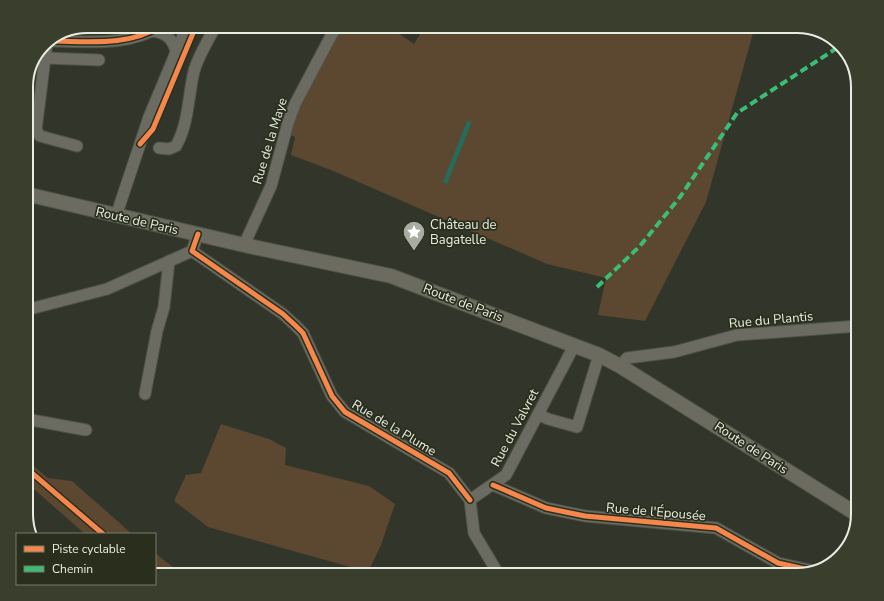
<svg xmlns="http://www.w3.org/2000/svg" width="884" height="601" font-family="'Nunito Sans',sans-serif">
<style>
.green{fill:#5c4730}
.water{fill:#246c5b}
.lines{fill:none;stroke-linecap:round;stroke-linejoin:round}
.minor-casing{stroke:#4e5248;stroke-width:13}
.major-casing{stroke:#4e5248;stroke-width:16}
.minor{stroke:#6c6b61;stroke-width:11}
.major{stroke:#6b6b60;stroke-width:14}
.quiet{stroke:#3abd76;stroke-width:4;stroke-dasharray:8 4;stroke-linecap:butt}
.cycleway-casing{stroke:#2a2f1d;stroke-width:8}
.cycleway{stroke:#f5874c;stroke-width:5}
.labels{text-anchor:middle;dominant-baseline:central;stroke-width:3.5;stroke-linejoin:round;paint-order:stroke}
.street-label{font-size:13px;fill:#e9ede1;stroke:#2a2f1d}
.poi-label{font-size:13px;fill:#e9ede1;stroke:#2a2f1d;text-anchor:start}
.rim{fill:none;stroke:#e9ede1;stroke-width:2}
</style>
<rect width="100%" height="100%" fill="#32352a"/>
<g class="green">
<path d="M 87,26 L 145,26 L 119,33 L 66,35 Z"/>
<path d="M 348,26 L 388,26 L 414,44 L 425,26 L 755,26 L 706,202 L 645,321 L 598,315 L 606,278 L 547,264 L 331,170 L 291,155 L 295,137 L 288,134 L 294,115 L 330,42 Z"/>
<path d="M 221,424 L 269,439 L 286,448 L 285,465 L 369,486 L 395,504 L 381,545 L 368,572 L 208,527 L 174,501 L 186,475 L 201,473 Z"/>
<path d="M 26,460 L 48,478 L 72,481 L 132,534 L 85,534 L 26,482 Z"/>
<path d="M 155,553 L 183,575 L 155,575 Z"/>
</g>
<path class="water" d="M 467,121 L 470,121 L 471,124 L 447,184 L 443,182 Z"/>
<g class="lines">
<g class="minor-casing">
<g id="minor">
<path d="M 153,31 C 166,33 172,38 176,51"/>
<path d="M 49,41 C 87,41 128,47 161,26"/>
<path d="M 47,42 L 36,130 L 40,136 L 77,146"/>
<path d="M 45,58 L 99,60"/>
<path d="M 159,148 L 169,149 L 176,146 C 189,123 188,96 194,71 C 199,55 208,40 216,26"/>
<path d="M 116,216 L 149,117 L 187,26"/>
<path d="M 198,234 L 192,251 L 283,314 L 296,326 L 303,333 L 332,396 L 345,412 L 449,473 L 470,500"/>
<path d="M 244,245 L 271,186 L 288,123 L 295,104 L 332,34 L 338,26"/>
<path d="M 26,310 L 107,289 L 192,251"/>
<path d="M 620,366 L 627,358 L 674,352 L 737,335 L 858,326"/>
<path d="M 145,394 L 157,331 L 164,307 L 169,261"/>
<path d="M 538,414 L 548,419 L 577,427 L 599,355"/>
<path d="M 26,419 L 86,430"/>
<path d="M 493,485 L 546,508 L 585,516 L 716,528 L 778,563 L 814,571"/>
<path d="M 499,575 L 474,533 L 470,500 L 506,475 L 574,346"/>
</g>
</g>
<g class="major-casing">
<path id="major" d="M 26,194 L 244,245 L 391,276 L 599,355 L 620,366 L 858,515"/>
</g>
<use href="#minor" class="minor"/>
<use href="#major" class="major"/>
<path class="quiet" d="M 597,287 L 640,246 L 680,197 L 737,113 L 840,46"/>
<g class="cycleway-casing">
<g id="cycleway">
<path d="M 49,41 C 87,41 128,47 161,26"/>
<path d="M 140,144 L 153,129 L 196,26"/>
<path d="M 198,234 L 192,251 L 283,314 L 296,326 L 303,333 L 332,396 L 345,412 L 449,473 L 470,500"/>
<path d="M 26,468 L 103,534"/>
<path d="M 493,485 L 546,508 L 585,516 L 716,528 L 778,563 L 814,571"/>
</g>
</g>
<use href="#cycleway" class="cycleway"/>
</g>
<defs>
<g id="sight-pin" transform="scale(1.15)"><path d="M0 17L-7.5 6A9.5 9.5 0 1 1 7.5 6Z" fill="#a9ada1" stroke="#2a2f1d"/><path d="M0-6L1.8-2.2L6-1.7L2.9 1.2L3.7 5.4L0 3.3L-3.7 5.4L-2.9 1.2L-6-1.7L-1.8-2.2Z" fill="#fff"/></g>
</defs>
<g fill-rule="evenodd">
<use href="#sight-pin" x="414" y="232"/>
</g>
<g class="labels">
<g class="street-label">
<text transform="translate(270 141) rotate(-73)">Rue de la Maye</text>
<text transform="translate(137 221) rotate(13)">Route de Paris</text>
<text transform="translate(463 303) rotate(21)">Route de Paris</text>
<text transform="translate(771 320) rotate(-5)">Rue du Plantis</text>
<text transform="translate(394 428) rotate(31)">Rue de la Plume</text>
<text transform="translate(515 428) rotate(-62)">Rue du Valvret</text>
<text transform="translate(751 448) rotate(33)">Route de Paris</text>
<text transform="translate(656 512) rotate(5)">Rue de l'Épousée</text>
</g>
<g class="poi-label">
<text x="430" y="225">Château de<tspan x="430" dy="15">Bagatelle</tspan></text>
</g>
</g>
<path d="M0 0H884V601H0ZM87 33H797A54 54 0 0 1 851 87V514A54 54 0 0 1 797 568H87A54 54 0 0 1 33 514V87A54 54 0 0 1 87 33Z" fill="#393e2d" fill-rule="evenodd"/>
<path class="rim" d="M87 33H797A54 54 0 0 1 851 87V514A54 54 0 0 1 797 568H87A54 54 0 0 1 33 514V87A54 54 0 0 1 87 33Z"/>
<rect x="16" y="533" width="140" height="52" fill="#2a2f1d" stroke="#767b6b"/>
<rect x="24" y="546" width="20" height="6" fill="#f5874c" stroke="#767b6b"/>
<text x="52" y="553" font-size="12" fill="#e9ede1">Piste cyclable</text>
<rect x="24" y="566" width="20" height="6" fill="#3abd76" stroke="#767b6b"/>
<text x="52" y="573" font-size="12" fill="#e9ede1">Chemin</text>
</svg>
